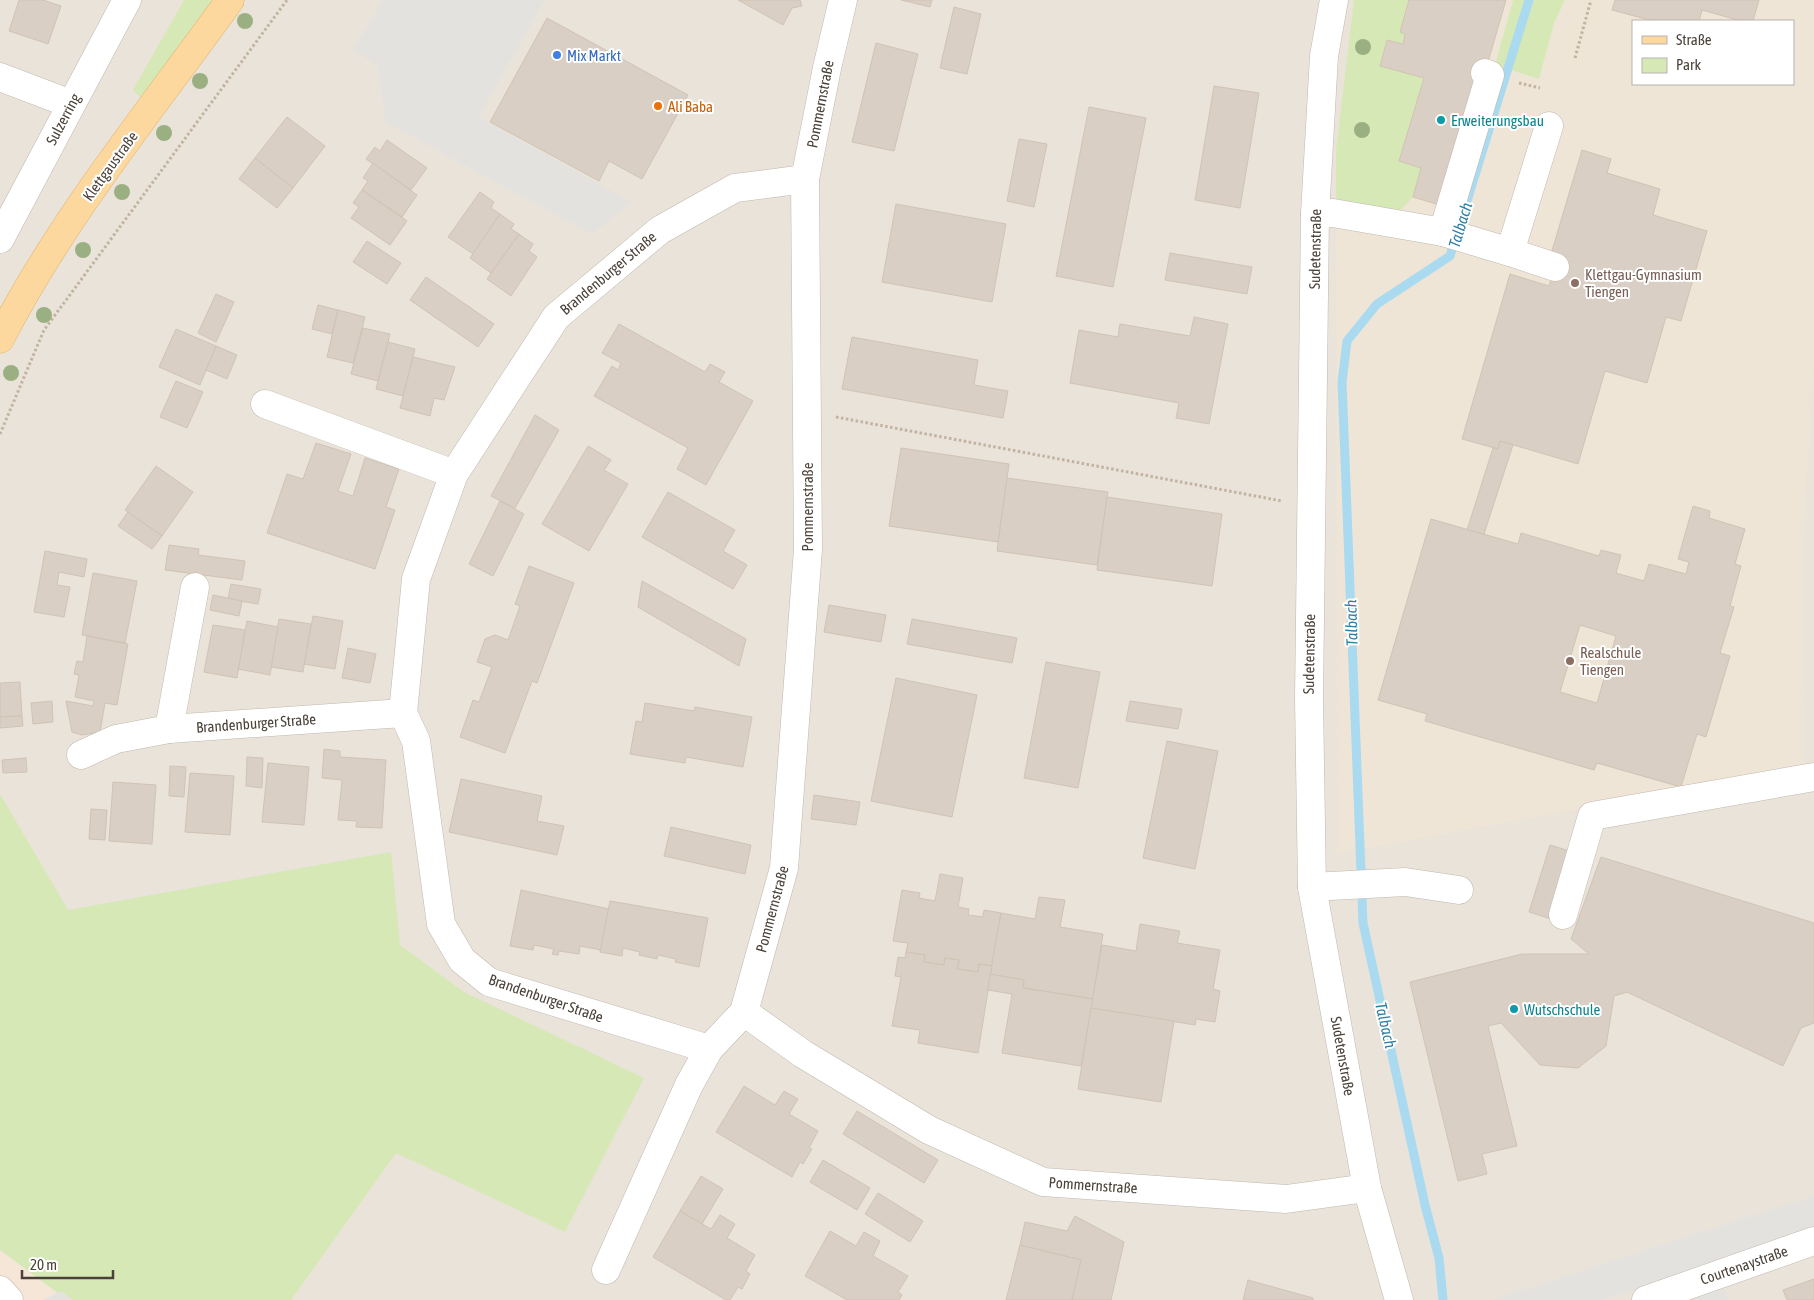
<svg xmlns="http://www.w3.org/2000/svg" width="1814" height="1300" font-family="'Asap Condensed',sans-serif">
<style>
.residential{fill:#e9e3da;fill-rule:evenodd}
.commercial{fill:#f6e6d8}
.education{fill:#eee5d6;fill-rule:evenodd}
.green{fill:#d6e8b6}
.parking{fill:#e4e2df}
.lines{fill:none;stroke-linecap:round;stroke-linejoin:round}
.stream{stroke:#aadaef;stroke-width:9}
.building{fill:#dacfc4;stroke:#d1c3b4;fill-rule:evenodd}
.minor-casing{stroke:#c1b8ae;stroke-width:29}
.major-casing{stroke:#e2b46d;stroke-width:29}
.path{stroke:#c2b39f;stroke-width:3;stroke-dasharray:2.5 2.5;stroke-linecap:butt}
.minor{stroke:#fff;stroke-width:28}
.major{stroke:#fcd89e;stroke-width:28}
.tree{fill:#9bb082}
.shop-dot{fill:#3f7fe0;stroke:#fff;stroke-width:2}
.food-dot{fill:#e8710a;stroke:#fff;stroke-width:2}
.culture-dot{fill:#0f9aa8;stroke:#fff;stroke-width:2}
.education-dot{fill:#8d6e63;stroke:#fff;stroke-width:2}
.labels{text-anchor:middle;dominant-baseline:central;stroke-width:4;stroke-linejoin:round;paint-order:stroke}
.shop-label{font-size:15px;fill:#366cbe;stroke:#fff;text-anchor:start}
.street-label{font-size:15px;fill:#4a4239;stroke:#fff}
.food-label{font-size:15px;fill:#c56008;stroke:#fff;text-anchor:start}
.culture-label{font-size:15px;fill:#0d838f;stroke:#fff;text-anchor:start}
.education-label{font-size:15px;fill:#785e54;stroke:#fff;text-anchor:start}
.water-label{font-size:16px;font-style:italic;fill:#307ea4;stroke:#fff}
</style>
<rect width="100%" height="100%" fill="#f5f1eb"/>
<path class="residential" d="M 0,0 L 1814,0 L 1814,1300 L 67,1300 L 0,1250 ZM 1633,21 L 1793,21 L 1793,84 L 1633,84 Z"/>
<path class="commercial" d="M 0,1250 L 67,1300 L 0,1300 Z"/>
<path class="education" d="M 1354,0 L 1814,0 L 1814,366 L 1802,555 L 1804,767 L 1337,854 L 1336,151 ZM 1633,21 L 1793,21 L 1793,84 L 1633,84 Z"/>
<g class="green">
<path d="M 184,0 L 217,0 L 146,103 L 133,90 Z"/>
<path d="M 1354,0 L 1409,0 L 1403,44 L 1387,40 L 1380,65 L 1424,78 L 1399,161 L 1421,168 L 1413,197 L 1394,217 L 1336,200 L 1336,151 Z"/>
<path d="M 1513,0 L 1565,0 L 1554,23 L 1539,79 L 1495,65 Z"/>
<path d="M 0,794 L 68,910 L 391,852 L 400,945 L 464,992 L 644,1078 L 565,1232 L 396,1153 L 291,1300 L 67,1300 L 0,1250 Z"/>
</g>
<g class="parking">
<path d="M 383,0 L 545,0 L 478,117 L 632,202 L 592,234 L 385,122 L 378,66 L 353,50 Z"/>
<path d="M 1814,1196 L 1814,1231 L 1602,1300 L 1492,1300 Z"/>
<path d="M 1723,1286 L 1728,1300 L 1684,1300 Z"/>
<path d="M 61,1291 L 73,1300 L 43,1300 Z"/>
</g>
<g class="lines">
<path class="stream" d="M 1443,1300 L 1439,1258 L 1425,1205 L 1363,923 L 1342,382 L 1347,341 L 1377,304 L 1450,256 L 1529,0"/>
</g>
<g class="building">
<path d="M 19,0 L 43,0 L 61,6 L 48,44 L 9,31 Z"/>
<path d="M 738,0 L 800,0 L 802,6 L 792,8 L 783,25 Z"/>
<path d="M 901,0 L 932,0 L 930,7 Z"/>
<path d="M 1409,0 L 1506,0 L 1446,207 L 1413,197 L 1421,168 L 1399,161 L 1424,78 L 1380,66 L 1387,40 L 1403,44 L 1405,34 L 1400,32 Z"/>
<path d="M 1615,0 L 1759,0 L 1753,21 L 1741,21 L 1702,10 L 1699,21 L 1653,21 L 1612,10 Z"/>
<path d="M 954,7 L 981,14 L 967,74 L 940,68 Z"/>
<path d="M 547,18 L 688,95 L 642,179 L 609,161 L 599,181 L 490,122 Z"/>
<path d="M 876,43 L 918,54 L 894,151 L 852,142 Z"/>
<path d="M 1214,86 L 1259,93 L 1240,208 L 1195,200 Z"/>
<path d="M 1089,107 L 1146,118 L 1113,287 L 1056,276 Z"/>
<path d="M 287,117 L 325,146 L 293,188 L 255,158 Z"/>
<path d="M 1019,139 L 1047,144 L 1034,207 L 1007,201 Z"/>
<path d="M 387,140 L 427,168 L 411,190 L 366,159 L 375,147 L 380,151 Z"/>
<path d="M 1582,150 L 1611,159 L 1607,173 L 1660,189 L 1653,215 L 1707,231 L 1681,321 L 1666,317 L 1647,383 L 1605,371 L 1578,464 L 1500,441 L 1498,449 L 1462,439 L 1510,274 L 1549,286 L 1558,256 L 1551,254 Z"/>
<path d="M 255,158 L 293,188 L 277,208 L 239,179 Z"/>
<path d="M 373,163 L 417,195 L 402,217 L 362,190 L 368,181 L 363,178 Z"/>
<path d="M 362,190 L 407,221 L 390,245 L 351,218 L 359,207 L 353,203 Z"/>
<path d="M 480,192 L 494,202 L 491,208 L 500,214 L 473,254 L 448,237 Z"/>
<path d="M 896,204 L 1006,224 L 992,302 L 882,282 Z"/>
<path d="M 500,214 L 514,224 L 511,229 L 519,234 L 491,273 L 470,258 Z"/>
<path d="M 519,234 L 533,244 L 529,251 L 537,257 L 511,296 L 487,279 Z"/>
<path d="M 367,241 L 401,263 L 387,284 L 353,262 Z"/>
<path d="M 1170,253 L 1252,267 L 1247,294 L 1165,280 Z"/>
<path d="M 426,277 L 494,324 L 478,347 L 410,300 Z"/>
<path d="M 216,294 L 234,302 L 216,342 L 198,333 Z"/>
<path d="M 318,305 L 338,310 L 332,334 L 312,329 Z"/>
<path d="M 338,310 L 365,317 L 353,363 L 327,357 Z"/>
<path d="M 1194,317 L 1228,324 L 1209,424 L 1176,418 L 1179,403 L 1070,383 L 1079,330 L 1118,337 L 1120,324 L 1190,336 Z"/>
<path d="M 619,324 L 705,372 L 710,364 L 725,372 L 719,382 L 753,401 L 706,485 L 677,469 L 688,448 L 594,396 L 612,366 L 618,370 L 621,363 L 602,353 Z"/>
<path d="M 363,328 L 390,334 L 378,381 L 351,374 Z"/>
<path d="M 176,329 L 216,346 L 200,385 L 159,367 Z"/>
<path d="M 852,337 L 978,360 L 974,385 L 1008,391 L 1003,418 L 842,389 Z"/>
<path d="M 388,342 L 415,349 L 403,396 L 376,389 Z"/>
<path d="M 216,346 L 237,355 L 227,379 L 206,370 Z"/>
<path d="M 413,357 L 455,367 L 444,400 L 434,398 L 430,416 L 400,408 Z"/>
<path d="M 176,381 L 203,392 L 187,428 L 160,417 Z"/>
<path d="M 535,415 L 559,430 L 515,508 L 491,496 Z"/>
<path d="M 1500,441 L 1513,445 L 1484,534 L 1467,530 L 1493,448 L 1498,449 Z"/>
<path d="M 316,443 L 351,454 L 338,491 L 353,496 L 365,458 L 399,469 L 386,507 L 395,510 L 375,569 L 267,533 L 287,474 L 303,479 Z"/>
<path d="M 588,446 L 611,460 L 604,470 L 628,484 L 589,551 L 542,524 Z"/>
<path d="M 901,448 L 1009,464 L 998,542 L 889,526 Z"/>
<path d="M 156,466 L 193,492 L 162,536 L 125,510 Z"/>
<path d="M 1007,478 L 1108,492 L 1097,565 L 997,551 Z"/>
<path d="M 668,492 L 735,530 L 723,551 L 747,565 L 733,589 L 642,537 Z"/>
<path d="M 1107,497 L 1222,514 L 1212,586 L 1097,570 Z"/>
<path d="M 500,501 L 524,514 L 493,576 L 469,564 Z"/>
<path d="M 1693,506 L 1710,511 L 1709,518 L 1745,529 L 1735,564 L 1741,566 L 1730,606 L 1734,607 L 1720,653 L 1730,656 L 1706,737 L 1697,734 L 1681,787 L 1597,763 L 1594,770 L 1425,721 L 1427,714 L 1378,700 L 1431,519 L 1518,544 L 1521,533 L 1599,556 L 1601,550 L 1621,555 L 1616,573 L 1644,581 L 1649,564 L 1686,574 L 1689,562 L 1678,559 ZM 1580,625 L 1616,636 L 1597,703 L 1560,692 Z"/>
<path d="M 128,512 L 162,536 L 152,549 L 118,526 Z"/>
<path d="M 169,545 L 199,549 L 198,555 L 245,561 L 242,580 L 165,570 Z"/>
<path d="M 45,551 L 87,559 L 84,577 L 59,572 L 57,585 L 70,587 L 64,617 L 34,612 Z"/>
<path d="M 529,566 L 574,583 L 537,683 L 532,681 L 505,753 L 460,737 L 473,700 L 479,702 L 492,667 L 477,662 L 485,639 L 495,635 L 508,640 L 520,606 L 515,604 Z"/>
<path d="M 93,573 L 137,581 L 125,643 L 82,635 Z"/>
<path d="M 642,581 L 746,639 L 739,666 L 638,607 Z"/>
<path d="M 231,584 L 261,589 L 258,604 L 228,599 Z"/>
<path d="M 213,595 L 242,601 L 239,616 L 210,610 Z"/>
<path d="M 829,605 L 886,615 L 881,642 L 824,632 Z"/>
<path d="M 313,616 L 343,621 L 335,669 L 304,664 Z"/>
<path d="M 279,619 L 311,624 L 303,672 L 271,667 Z"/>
<path d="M 912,619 L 1017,638 L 1012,663 L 907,644 Z"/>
<path d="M 247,621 L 278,627 L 270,675 L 238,669 Z"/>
<path d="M 213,625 L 245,630 L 237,678 L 204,672 Z"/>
<path d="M 87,636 L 128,644 L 117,705 L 105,703 L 100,732 L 82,735 L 72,732 L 66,701 L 93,706 L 94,701 L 75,697 L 79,675 L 74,674 L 77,661 L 83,662 Z"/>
<path d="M 348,648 L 376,654 L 370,683 L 342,678 Z"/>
<path d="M 1046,662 L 1100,672 L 1078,788 L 1024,778 Z"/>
<path d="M 896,678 L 977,695 L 952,817 L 871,801 Z"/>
<path d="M 20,682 L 22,716 L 0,717 L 0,683 Z"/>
<path d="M 52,701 L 53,722 L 33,724 L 31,703 Z"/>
<path d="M 1130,701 L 1182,709 L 1178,729 L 1126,721 Z"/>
<path d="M 645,703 L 694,711 L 695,707 L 752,717 L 743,767 L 686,757 L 685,763 L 630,754 L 636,721 L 642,722 Z"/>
<path d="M 22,716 L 23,726 L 0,728 L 0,717 Z"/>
<path d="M 1167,741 L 1218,751 L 1195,869 L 1143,858 Z"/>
<path d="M 324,749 L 340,751 L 340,757 L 386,760 L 382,828 L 356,827 L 357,821 L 338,820 L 342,780 L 322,778 Z"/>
<path d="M 247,757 L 263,758 L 262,788 L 246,786 Z"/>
<path d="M 26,758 L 27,772 L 3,773 L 2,760 Z"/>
<path d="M 268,763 L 309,767 L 304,825 L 262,822 Z"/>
<path d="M 170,766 L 186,767 L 184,797 L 169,796 Z"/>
<path d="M 190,773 L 234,776 L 230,835 L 185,832 Z"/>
<path d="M 461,779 L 542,796 L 537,821 L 564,826 L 557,855 L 449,832 Z"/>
<path d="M 113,782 L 156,785 L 152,844 L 109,841 Z"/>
<path d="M 814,795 L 860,802 L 856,825 L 811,819 Z"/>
<path d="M 91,809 L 107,810 L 105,840 L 89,839 Z"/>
<path d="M 671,827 L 751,845 L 745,874 L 664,856 Z"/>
<path d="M 1550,845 L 1576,853 L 1554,920 L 1529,912 Z"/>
<path d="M 1601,857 L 1814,923 L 1814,1023 L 1801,1028 L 1783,1066 L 1627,992 L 1614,996 L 1606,1046 L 1578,1068 L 1540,1065 L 1501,1023 L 1488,1026 L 1517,1146 L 1482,1154 L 1487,1174 L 1458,1181 L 1410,982 L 1522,954 L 1589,954 L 1571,939 Z"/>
<path d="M 940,874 L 963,878 L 958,907 L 969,909 L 968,915 L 983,917 L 984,910 L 1001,913 L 992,966 L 979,964 L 978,972 L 957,969 L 959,960 L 945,958 L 944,965 L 924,962 L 925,955 L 906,952 L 908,943 L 893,941 L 902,890 L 920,893 L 919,898 L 935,901 Z"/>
<path d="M 521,890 L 609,909 L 601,950 L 580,946 L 579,954 L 559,951 L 558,955 L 552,954 L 554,949 L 534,945 L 533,950 L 510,946 Z"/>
<path d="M 1039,897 L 1065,900 L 1060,927 L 1103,934 L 1093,999 L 1023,988 L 1024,980 L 990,974 L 1001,913 L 1035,919 Z"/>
<path d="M 610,901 L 708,918 L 699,967 L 675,962 L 676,959 L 658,955 L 657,959 L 639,955 L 640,952 L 623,948 L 622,956 L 600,952 Z"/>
<path d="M 1140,924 L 1180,931 L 1177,943 L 1220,950 L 1213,989 L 1220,991 L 1215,1022 L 1196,1019 L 1195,1025 L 1091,1008 L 1102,945 L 1136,951 Z"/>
<path d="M 906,952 L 925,955 L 924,962 L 944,965 L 945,958 L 959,960 L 957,969 L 978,972 L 979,964 L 992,966 L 978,1053 L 918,1043 L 920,1030 L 892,1026 L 901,977 L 895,976 L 898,957 L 905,958 Z"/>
<path d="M 990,974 L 1024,980 L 1023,988 L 1093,999 L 1081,1066 L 1002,1053 L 1012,994 L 988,990 Z"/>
<path d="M 1091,1008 L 1174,1021 L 1161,1102 L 1078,1089 Z"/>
<path d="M 744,1086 L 775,1105 L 784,1091 L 798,1099 L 789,1114 L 818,1131 L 809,1148 L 812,1149 L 803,1164 L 800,1162 L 792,1177 L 716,1132 Z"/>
<path d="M 857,1111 L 938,1160 L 924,1183 L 843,1134 Z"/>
<path d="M 823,1160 L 870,1188 L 857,1210 L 810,1182 Z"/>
<path d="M 701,1176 L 723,1189 L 702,1224 L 680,1211 Z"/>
<path d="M 878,1193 L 923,1221 L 910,1242 L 865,1214 Z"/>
<path d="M 680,1211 L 711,1229 L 720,1215 L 735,1224 L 727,1238 L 755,1255 L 746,1271 L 750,1274 L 742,1289 L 738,1287 L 730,1300 L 726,1300 L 653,1257 Z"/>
<path d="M 1075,1216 L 1124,1242 L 1111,1300 L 1072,1300 L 1081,1260 L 1020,1245 L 1025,1222 L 1067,1231 Z"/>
<path d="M 830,1231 L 856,1246 L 864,1232 L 880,1241 L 873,1256 L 908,1276 L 898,1292 L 902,1295 L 899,1300 L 847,1300 L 805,1276 Z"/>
<path d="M 1020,1245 L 1081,1260 L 1072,1300 L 1006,1300 Z"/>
<path d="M 1814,1279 L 1814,1300 L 1787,1300 L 1783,1290 Z"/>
<path d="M 1248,1280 L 1313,1298 L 1313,1300 L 1243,1300 Z"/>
</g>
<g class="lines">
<g class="minor-casing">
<g id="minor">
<path d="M 1334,0 L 1324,56 L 1315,214 L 1309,699 L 1312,887 L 1367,1188 L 1399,1300"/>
<path d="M 0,77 L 71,104"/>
<path d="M 1315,214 L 1333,213 L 1443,232 L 1510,252 L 1549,126"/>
<path d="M 1443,232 L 1490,75 L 1485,73"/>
<path d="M 0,239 L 127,0"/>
<path d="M 1510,252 L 1555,267"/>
<path d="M 265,404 L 454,474"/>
<path d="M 195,587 L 169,729 L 403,713"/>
<path d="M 81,755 L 116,739 L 169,729"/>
<path d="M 1312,887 L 1405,882 L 1459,890"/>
<path d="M 1563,915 L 1592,816 L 1814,777"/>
<path d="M 744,1012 L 803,1054 L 929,1130 L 1043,1182 L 1286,1199 L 1367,1188"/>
<path d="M 709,1049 L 489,982 L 462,960 L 441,924 L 416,741 L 403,713 L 416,579 L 454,474 L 556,317 L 660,230 L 735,188 L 805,179"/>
<path d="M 606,1270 L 689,1085 L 709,1049 L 744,1012 L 784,868 L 808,549 L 805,179 L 827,68 L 843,0"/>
<path d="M 0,1290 L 9,1300"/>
<path d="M 1646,1300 L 1814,1241"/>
</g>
</g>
<g class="major-casing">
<path id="major" d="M 0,339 C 62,218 151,110 230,0"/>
</g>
<g class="path">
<path d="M 1575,58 L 1591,0"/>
<path d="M 1519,83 L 1540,88"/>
<path d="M 836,417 L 1282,501"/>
<path d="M 0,434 L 44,330 L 287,0"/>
</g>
<use href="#minor" class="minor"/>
<use href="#major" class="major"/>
</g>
<g class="tree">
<circle cx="245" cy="21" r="8"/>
<circle cx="1363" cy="47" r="8"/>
<circle cx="200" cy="81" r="8"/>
<circle cx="1362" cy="130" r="8"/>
<circle cx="164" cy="133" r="8"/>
<circle cx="122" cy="192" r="8"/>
<circle cx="83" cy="250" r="8"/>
<circle cx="44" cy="315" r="8"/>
<circle cx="11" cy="373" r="8"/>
</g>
<circle class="shop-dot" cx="557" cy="55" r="5"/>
<circle class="food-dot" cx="658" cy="106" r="5"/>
<g class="culture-dot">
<circle cx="1441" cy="120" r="5"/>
<circle cx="1514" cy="1009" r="5"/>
</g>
<g class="education-dot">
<circle cx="1575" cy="283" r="5"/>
<circle cx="1570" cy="661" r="5"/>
</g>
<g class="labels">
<g class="shop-label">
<text x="567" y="55">Mix Markt</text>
</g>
<g class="street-label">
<text transform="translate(820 104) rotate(-79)">Pommernstraße</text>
<text transform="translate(63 119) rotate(-62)">Sulzerring</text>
<text transform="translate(110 166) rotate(-54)">Klettgaustraße</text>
<text transform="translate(1315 249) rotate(-89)">Sudetenstraße</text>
<text transform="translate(608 273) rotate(-40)">Brandenburger Straße</text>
<text transform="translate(807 507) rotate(-90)">Pommernstraße</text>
<text transform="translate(1309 654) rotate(-89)">Sudetenstraße</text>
<text transform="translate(256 723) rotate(-4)">Brandenburger Straße</text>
<text transform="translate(772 909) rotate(-75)">Pommernstraße</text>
<text transform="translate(546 998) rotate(19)">Brandenburger Straße</text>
<text transform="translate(1343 1056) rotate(80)">Sudetenstraße</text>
<text transform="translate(1093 1185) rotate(4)">Pommernstraße</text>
<text transform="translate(1744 1265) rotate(-19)">Courtenaystraße</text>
</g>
<g class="food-label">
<text x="668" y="106">Ali Baba</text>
</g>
<g class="culture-label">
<text x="1451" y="120">Erweiterungsbau</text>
<text x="1524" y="1009">Wutschschule</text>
</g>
<g class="education-label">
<text x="1585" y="274">Klettgau-Gymnasium<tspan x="1585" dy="17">Tiengen</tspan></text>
<text x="1580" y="652">Realschule<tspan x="1580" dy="17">Tiengen</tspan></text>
</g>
<g class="water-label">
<text transform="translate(1460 225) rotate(-73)">Talbach</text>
<text transform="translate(1351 623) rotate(-92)">Talbach</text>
<text transform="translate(1386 1025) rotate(77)">Talbach</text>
</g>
</g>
<rect x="1632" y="20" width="162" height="65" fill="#ffffff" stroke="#b7b3b0"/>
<rect x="1642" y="36" width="25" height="8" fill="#fcd89e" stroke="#b7b3b0"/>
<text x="1676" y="45" font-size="15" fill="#4a4239">Straße</text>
<rect x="1642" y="58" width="25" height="15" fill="#d6e8b6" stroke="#b7b3b0"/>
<text x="1676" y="70" font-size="15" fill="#4a4239">Park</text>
<path d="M22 1270v8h91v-8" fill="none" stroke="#4a4239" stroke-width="2.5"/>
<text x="30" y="1270" font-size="15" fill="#4a4239" stroke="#ffffff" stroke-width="4" paint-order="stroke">20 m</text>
</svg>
